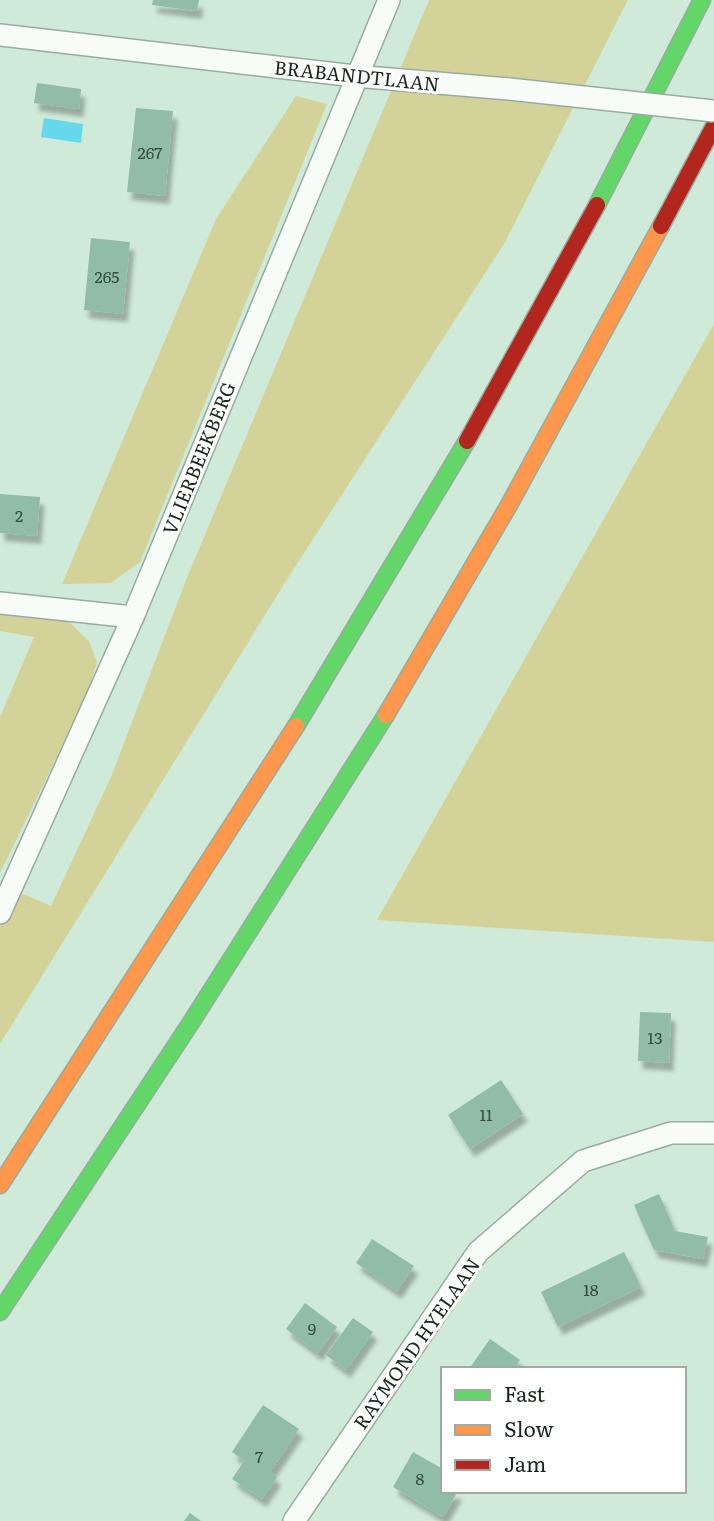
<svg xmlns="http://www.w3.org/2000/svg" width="714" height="1521" font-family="Literata,serif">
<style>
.green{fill:#d3d399}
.water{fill:#66d8ec}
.building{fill:#91bca7;filter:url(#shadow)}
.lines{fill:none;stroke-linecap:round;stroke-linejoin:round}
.street-casing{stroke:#97aca0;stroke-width:24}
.fast-casing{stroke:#97aca0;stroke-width:19}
.slow-casing{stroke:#97aca0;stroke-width:19}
.jam-casing{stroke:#97aca0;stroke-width:19}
.street{stroke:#f8fcf9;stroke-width:21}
.fast{stroke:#63d668;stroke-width:16}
.slow{stroke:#ff974d;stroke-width:16}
.jam{stroke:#b3261e;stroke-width:16}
.street-bridge-casing{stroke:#97aca0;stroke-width:24;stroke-linecap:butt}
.street-bridge{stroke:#f8fcf9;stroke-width:21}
.labels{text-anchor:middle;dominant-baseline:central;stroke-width:6;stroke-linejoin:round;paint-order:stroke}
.number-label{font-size:16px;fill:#354d40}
.street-label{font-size:19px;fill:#16281e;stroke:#fff}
</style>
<defs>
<filter id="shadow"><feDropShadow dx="4.5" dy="8" stdDeviation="2" flood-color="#0004"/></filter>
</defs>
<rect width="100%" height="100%" fill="#d0eada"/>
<g class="green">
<path d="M 429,0 L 628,0 L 504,244 L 286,581 L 0,1044 L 0,884 L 51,906 L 111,777 L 186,580 Z"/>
<path d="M 296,96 L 327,104 L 140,562 L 111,583 L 62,584 L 216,219 Z"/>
<path d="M 714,324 L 714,942 L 377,920 Z"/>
<path d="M 0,614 L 68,621 L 89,641 L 97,662 L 86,698 L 0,873 L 0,717 L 34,637 L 0,631 Z"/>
</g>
<path class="water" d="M 44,118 L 83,124 L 81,143 L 41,137 Z"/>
<g class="building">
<path d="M 153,0 L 199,0 L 197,11 L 152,5 Z"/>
<path d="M 37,83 L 81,89 L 79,109 L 34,103 Z"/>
<path d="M 136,108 L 173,111 L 165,196 L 127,192 Z"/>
<path d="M 91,238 L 130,242 L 123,314 L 84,310 Z"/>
<path d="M 0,494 L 40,497 L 37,536 L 0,533 Z"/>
<path d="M 640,1012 L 671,1013 L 669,1063 L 638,1061 Z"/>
<path d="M 501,1080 L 523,1114 L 470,1149 L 448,1115 Z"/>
<path d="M 659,1194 L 675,1231 L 708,1237 L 703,1259 L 654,1250 L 634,1205 Z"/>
<path d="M 372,1239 L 414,1266 L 397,1291 L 356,1263 Z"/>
<path d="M 624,1252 L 641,1287 L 558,1327 L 541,1292 Z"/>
<path d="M 305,1303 L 337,1327 L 318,1353 L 286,1329 Z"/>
<path d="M 353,1318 L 373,1332 L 346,1370 L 326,1355 Z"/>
<path d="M 490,1339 L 520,1360 L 513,1369 L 469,1369 Z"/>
<path d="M 263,1405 L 299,1429 L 270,1472 L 277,1477 L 262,1499 L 232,1479 L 244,1461 L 232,1452 Z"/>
<path d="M 413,1452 L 443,1469 L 443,1491 L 458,1491 L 443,1517 L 393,1487 Z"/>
<path d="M 190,1513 L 201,1521 L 184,1521 Z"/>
</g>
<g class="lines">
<g class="street-casing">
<g id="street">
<path d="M 0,35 L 355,76 L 509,89"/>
<path d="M 0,603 L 133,617"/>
<path d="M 0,913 L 133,617 L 389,0"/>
<path d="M 294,1521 L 478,1252 L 583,1161 L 671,1133 L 714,1133"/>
</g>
</g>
<g class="fast-casing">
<g id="fast">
<path d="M 597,205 L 702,0"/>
<path d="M 296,726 L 467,441"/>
<path d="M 0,1312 L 192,1021 L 386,715"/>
</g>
</g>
<g class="slow-casing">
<g id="slow">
<path d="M 386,715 L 509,505 L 661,226"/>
<path d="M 0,1185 L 296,726"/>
</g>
</g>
<g class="jam-casing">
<g id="jam">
<path d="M 661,226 L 714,126"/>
<path d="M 467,441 L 597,205"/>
</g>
</g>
<use href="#street" class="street"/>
<use href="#fast" class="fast"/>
<use href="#slow" class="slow"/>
<use href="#jam" class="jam"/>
<g class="street-bridge-casing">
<path id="street-bridge" d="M 509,89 L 714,111"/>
</g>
<use href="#street-bridge" class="street-bridge"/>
</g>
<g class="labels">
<g class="number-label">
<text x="150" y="152">267</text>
<text x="107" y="276">265</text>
<text x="19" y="515">2</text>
<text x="655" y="1037">13</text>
<text x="486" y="1114">11</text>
<text x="591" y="1289">18</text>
<text x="312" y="1328">9</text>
<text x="259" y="1456">7</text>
<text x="420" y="1478">8</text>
</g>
<g class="street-label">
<text transform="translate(357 75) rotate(6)">BRABANDTLAAN</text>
<text transform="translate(198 458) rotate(-68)">VLIERBEEKBERG</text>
<text transform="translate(416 1343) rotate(-55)">RAYMOND HYELAAN</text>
</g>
</g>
<rect x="441" y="1367" width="245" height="126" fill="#ffffff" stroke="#a2a9a5" stroke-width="2"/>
<rect x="455" y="1390" width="35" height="10" fill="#63d668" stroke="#a2a9a5" stroke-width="2"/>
<text x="504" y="1402" font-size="21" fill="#16281e">Fast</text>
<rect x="455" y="1425" width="35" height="10" fill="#ff974d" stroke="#a2a9a5" stroke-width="2"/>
<text x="504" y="1437" font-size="21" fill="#16281e">Slow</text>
<rect x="455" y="1460" width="35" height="10" fill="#b3261e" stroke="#a2a9a5" stroke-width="2"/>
<text x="504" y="1472" font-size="21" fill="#16281e">Jam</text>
</svg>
